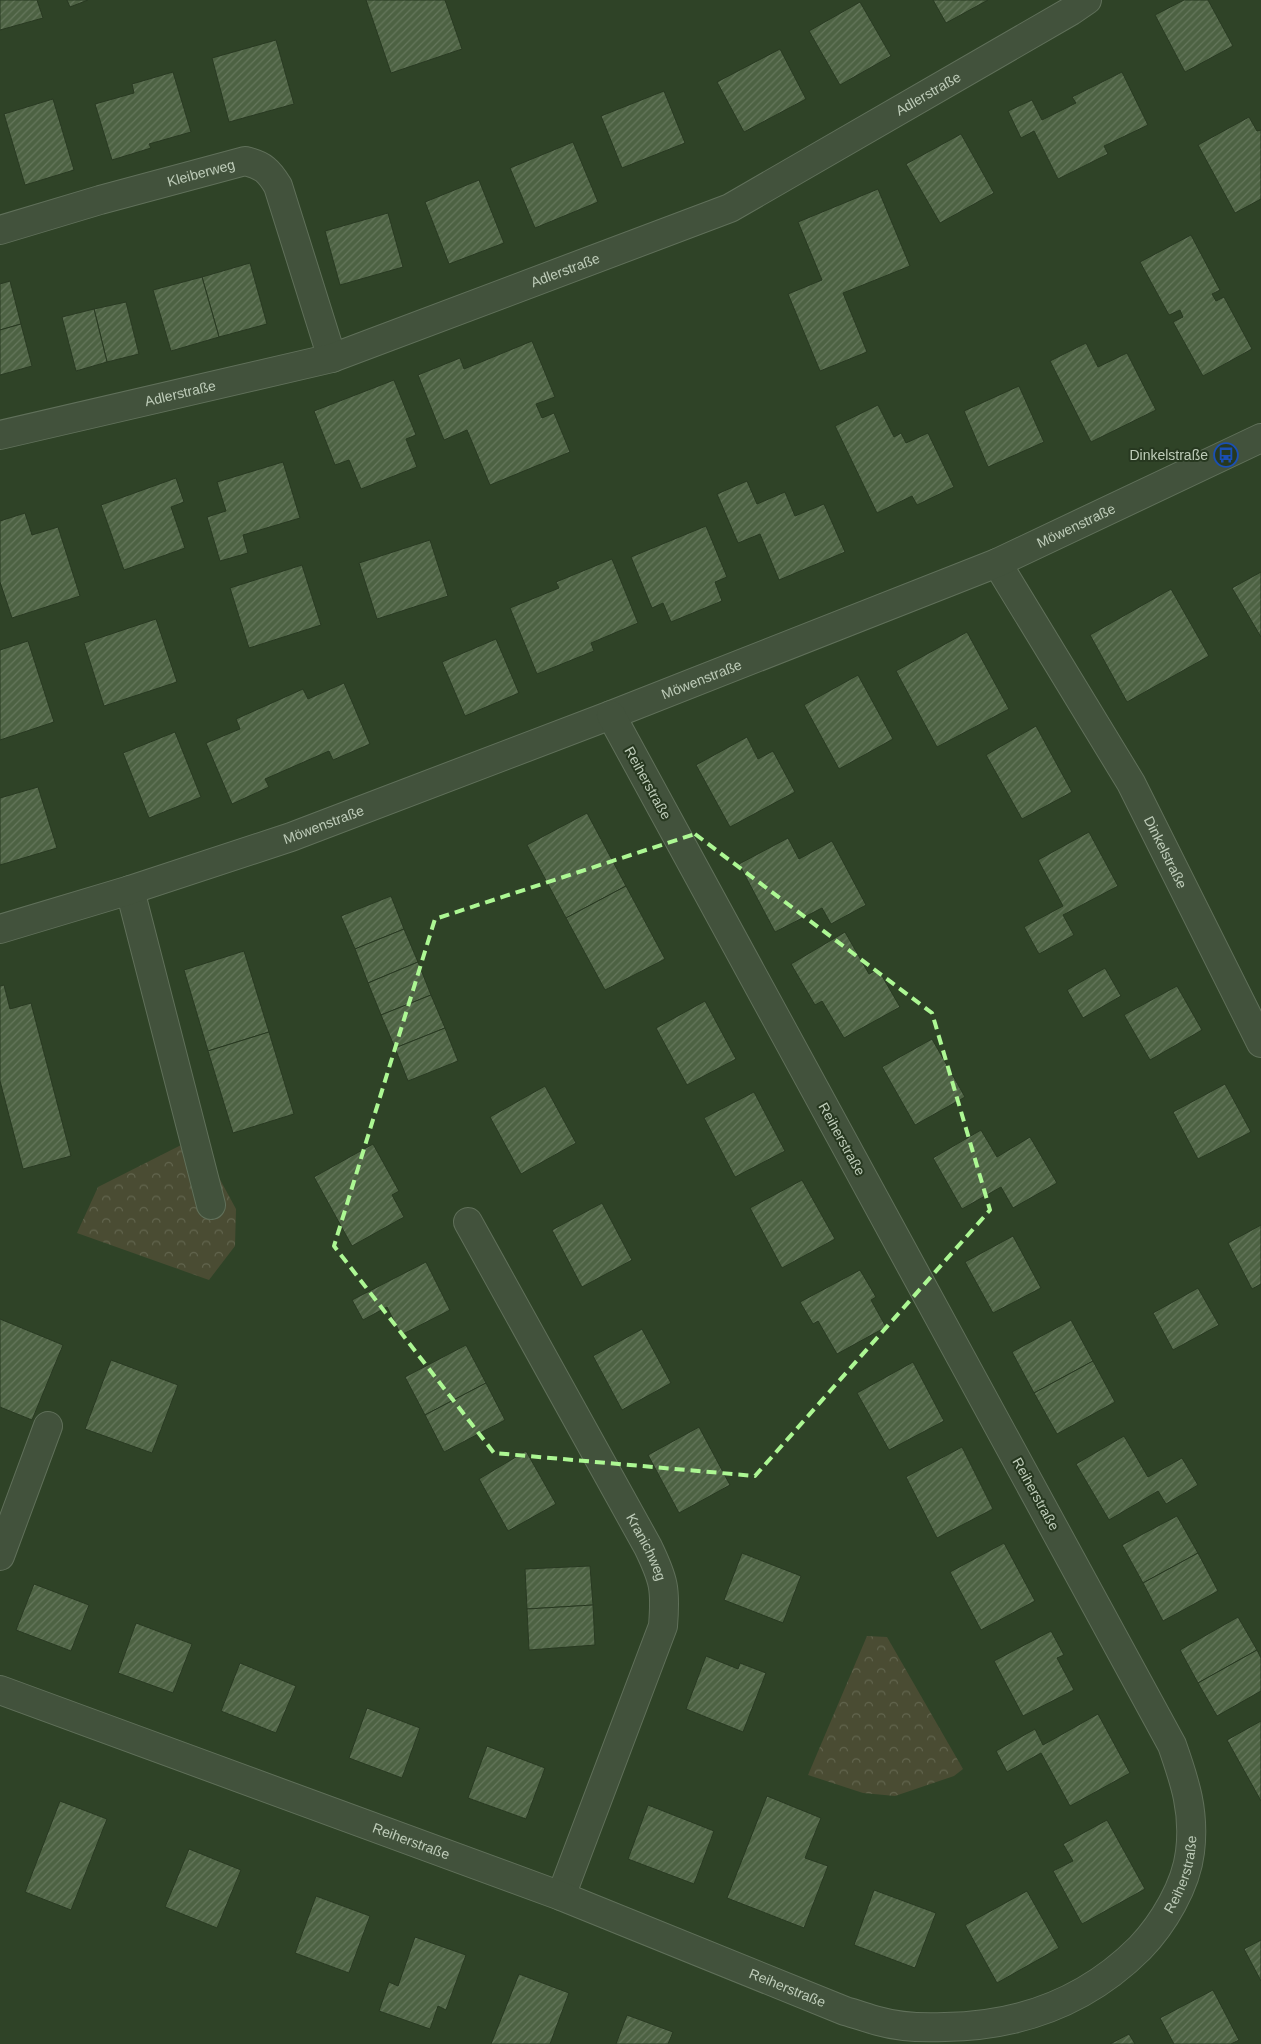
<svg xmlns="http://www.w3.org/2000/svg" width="1261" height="2044" font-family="Arial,sans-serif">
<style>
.park{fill:url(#park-crowns)}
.building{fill:url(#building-hatch);stroke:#293a22}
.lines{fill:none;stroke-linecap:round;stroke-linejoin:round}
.minor-casing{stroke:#60705a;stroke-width:30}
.minor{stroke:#42523c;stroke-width:28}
.marked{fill:none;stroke:#acf793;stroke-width:4;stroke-dasharray:10 6;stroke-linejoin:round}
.labels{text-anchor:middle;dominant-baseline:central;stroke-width:4;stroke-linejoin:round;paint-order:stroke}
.street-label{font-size:14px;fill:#beccb9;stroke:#273820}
.poi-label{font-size:14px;fill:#beccb9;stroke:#273820;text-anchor:end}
</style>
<defs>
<pattern id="park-crowns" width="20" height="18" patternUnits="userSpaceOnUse" patternTransform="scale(1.25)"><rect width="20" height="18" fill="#4a4c33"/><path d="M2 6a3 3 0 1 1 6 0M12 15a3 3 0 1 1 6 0" fill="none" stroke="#62654e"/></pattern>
<pattern id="building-hatch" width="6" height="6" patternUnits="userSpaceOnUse" patternTransform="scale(1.25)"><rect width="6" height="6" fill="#4d6243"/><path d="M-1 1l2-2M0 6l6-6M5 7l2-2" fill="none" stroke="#65775c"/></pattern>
</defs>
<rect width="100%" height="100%" fill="#2f4327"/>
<g class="park">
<path d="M 197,1137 L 236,1209 L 235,1246 L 209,1280 L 77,1233 L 98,1187 Z"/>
<path d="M 867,1636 L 887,1637 L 963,1769 L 954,1776 L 895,1796 L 863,1793 L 808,1775 Z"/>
</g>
<g class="building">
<path d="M 0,0 L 37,0 L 43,18 L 0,30 Z"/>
<path d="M 67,0 L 88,0 L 70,7 Z"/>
<path d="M 366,0 L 445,0 L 462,49 L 391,73 Z"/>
<path d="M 933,0 L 988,0 L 946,23 Z"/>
<path d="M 1184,0 L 1208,0 L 1233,46 L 1185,72 L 1155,15 Z"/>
<path d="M 860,2 L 891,56 L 840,85 L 809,31 Z"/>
<path d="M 276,40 L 294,104 L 229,122 L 212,58 Z"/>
<path d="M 780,49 L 806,99 L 744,132 L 717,82 Z"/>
<path d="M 173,72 L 191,132 L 149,144 L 151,148 L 112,160 L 95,104 L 134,93 L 132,84 Z"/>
<path d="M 1122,72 L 1148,125 L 1104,146 L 1108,154 L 1058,179 L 1034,131 L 1021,138 L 1008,111 L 1032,100 L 1042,120 L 1076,103 L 1072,97 Z"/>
<path d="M 664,91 L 685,143 L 622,168 L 601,116 Z"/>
<path d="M 53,99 L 74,170 L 25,185 L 4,114 Z"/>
<path d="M 1249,117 L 1257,131 L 1261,130 L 1261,199 L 1235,213 L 1198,145 Z"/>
<path d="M 961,134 L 994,193 L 940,223 L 906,164 Z"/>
<path d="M 573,142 L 598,202 L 535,228 L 510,168 Z"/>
<path d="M 479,180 L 504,243 L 449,264 L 425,202 Z"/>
<path d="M 878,189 L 910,266 L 843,293 L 867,352 L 820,371 L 788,294 L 822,280 L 798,222 Z"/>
<path d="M 388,213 L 403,267 L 340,285 L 325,231 Z"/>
<path d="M 1191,235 L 1220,290 L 1212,294 L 1216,301 L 1224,297 L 1252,349 L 1203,376 L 1173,322 L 1183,317 L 1180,310 L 1169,315 L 1140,262 Z"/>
<path d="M 250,263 L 267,324 L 219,337 L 202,277 Z"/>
<path d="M 202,277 L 219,337 L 171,351 L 153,290 Z"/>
<path d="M 10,281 L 21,324 L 0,330 L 0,284 Z"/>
<path d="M 126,302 L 139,354 L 107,362 L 94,309 Z"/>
<path d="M 94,309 L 107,362 L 76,371 L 62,317 Z"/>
<path d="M 21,324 L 32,366 L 0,375 L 0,330 Z"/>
<path d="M 532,341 L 555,397 L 536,404 L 542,418 L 554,413 L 570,452 L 490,485 L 467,430 L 444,440 L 418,375 L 460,358 L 464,369 Z"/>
<path d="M 1086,343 L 1098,367 L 1127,353 L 1156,410 L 1091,442 L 1050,361 Z"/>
<path d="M 394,380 L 416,435 L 406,439 L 417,467 L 361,489 L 349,460 L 335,465 L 314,411 Z"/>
<path d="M 1019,386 L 1044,442 L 988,467 L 964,411 Z"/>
<path d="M 878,405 L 894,437 L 901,433 L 906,443 L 928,433 L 954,487 L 917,505 L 912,496 L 877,513 L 835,426 Z"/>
<path d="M 283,462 L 300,518 L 243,535 L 248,553 L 220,561 L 207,517 L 226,511 L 217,482 Z"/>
<path d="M 176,478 L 184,502 L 171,507 L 185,548 L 124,570 L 101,505 Z"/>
<path d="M 747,481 L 757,504 L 785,492 L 795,516 L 824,504 L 845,552 L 779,580 L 760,534 L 738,543 L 717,494 Z"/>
<path d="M 25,513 L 32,535 L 58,527 L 80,596 L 12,618 L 0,582 L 0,521 Z"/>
<path d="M 706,526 L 727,577 L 715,582 L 722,601 L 671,622 L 663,603 L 652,608 L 631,557 Z"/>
<path d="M 430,540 L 448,596 L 377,619 L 359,563 Z"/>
<path d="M 612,559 L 638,623 L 591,643 L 594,651 L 537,674 L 510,608 L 559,588 L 556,582 Z"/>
<path d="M 302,565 L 321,625 L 249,648 L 230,588 Z"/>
<path d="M 1261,572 L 1261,637 L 1232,588 Z"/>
<path d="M 1171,589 L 1209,656 L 1127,702 L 1090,635 Z"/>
<path d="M 156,619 L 177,682 L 104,706 L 84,643 Z"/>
<path d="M 967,632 L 1009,709 L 937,747 L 896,671 Z"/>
<path d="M 496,639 L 519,693 L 465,716 L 442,662 Z"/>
<path d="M 28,641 L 54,722 L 0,740 L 0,650 Z"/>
<path d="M 858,675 L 893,739 L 839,769 L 804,705 Z"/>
<path d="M 344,683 L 370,744 L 333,760 L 329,751 L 265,779 L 269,787 L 232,804 L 206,743 L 240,729 L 236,719 L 303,689 L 308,699 Z"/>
<path d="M 1036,726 L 1072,792 L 1022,819 L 986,755 Z"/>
<path d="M 175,732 L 201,797 L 149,818 L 123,753 Z"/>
<path d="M 747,737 L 758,759 L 773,751 L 795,792 L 730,827 L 696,765 Z"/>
<path d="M 38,787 L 57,848 L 0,865 L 0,798 Z"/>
<path d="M 587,813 L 626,886 L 566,918 L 527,845 Z"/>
<path d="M 1089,832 L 1118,886 L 1063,915 L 1074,935 L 1039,954 L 1024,927 L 1063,906 L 1038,860 Z"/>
<path d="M 788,838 L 799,859 L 832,841 L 866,905 L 831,924 L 822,908 L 775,932 L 739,864 Z"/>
<path d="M 626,886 L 665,959 L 605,990 L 566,918 Z"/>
<path d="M 391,896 L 404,929 L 355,949 L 341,916 Z"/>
<path d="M 404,929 L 418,962 L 368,983 L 355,949 Z"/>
<path d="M 845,932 L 869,974 L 878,969 L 900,1007 L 844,1038 L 822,1001 L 815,1005 L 791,964 Z"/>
<path d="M 244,951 L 269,1032 L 208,1051 L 184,970 Z"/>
<path d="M 418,962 L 431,995 L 381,1015 L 368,983 Z"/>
<path d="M 1105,968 L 1121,996 L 1083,1018 L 1067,990 Z"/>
<path d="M 4,985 L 10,1009 L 31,1003 L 71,1156 L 23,1169 L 0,1081 L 0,986 Z"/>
<path d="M 1177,986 L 1202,1030 L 1150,1060 L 1124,1015 Z"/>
<path d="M 431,995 L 445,1028 L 395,1048 L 381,1015 Z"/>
<path d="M 705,1001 L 736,1059 L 687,1085 L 656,1028 Z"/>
<path d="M 445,1028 L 458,1061 L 408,1081 L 395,1048 Z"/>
<path d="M 269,1032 L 294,1114 L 233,1133 L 208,1051 Z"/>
<path d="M 932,1039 L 965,1097 L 915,1125 L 882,1067 Z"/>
<path d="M 1225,1084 L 1251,1132 L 1198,1159 L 1173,1112 Z"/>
<path d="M 545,1086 L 576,1143 L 521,1174 L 490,1117 Z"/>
<path d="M 754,1092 L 785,1151 L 735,1177 L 704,1118 Z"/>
<path d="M 981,1130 L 997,1157 L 1030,1137 L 1057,1183 L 1013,1208 L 1001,1187 L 962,1209 L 933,1158 Z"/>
<path d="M 373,1144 L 399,1191 L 392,1195 L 404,1217 L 352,1246 L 314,1177 Z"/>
<path d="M 802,1180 L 835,1239 L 782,1268 L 750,1208 Z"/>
<path d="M 602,1203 L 632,1260 L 582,1287 L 552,1230 Z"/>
<path d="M 1261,1225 L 1261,1284 L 1252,1289 L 1228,1243 Z"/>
<path d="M 1013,1236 L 1041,1288 L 993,1313 L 965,1262 Z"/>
<path d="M 426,1262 L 450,1310 L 401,1335 L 387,1307 L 363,1320 L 352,1300 Z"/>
<path d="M 860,1270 L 876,1297 L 871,1300 L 886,1327 L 837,1354 L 818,1321 L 813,1324 L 800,1302 Z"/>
<path d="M 1198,1288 L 1219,1325 L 1173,1350 L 1153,1313 Z"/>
<path d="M 0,1319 L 63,1345 L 32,1420 L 0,1407 Z"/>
<path d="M 1071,1320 L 1093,1361 L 1034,1393 L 1012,1352 Z"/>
<path d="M 642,1329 L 671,1383 L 622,1410 L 593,1356 Z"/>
<path d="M 466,1345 L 486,1383 L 425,1415 L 405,1377 Z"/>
<path d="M 111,1360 L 178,1385 L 152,1453 L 85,1429 Z"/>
<path d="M 1093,1361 L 1115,1402 L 1057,1434 L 1034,1393 Z"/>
<path d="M 913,1362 L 944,1421 L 889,1450 L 857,1393 Z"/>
<path d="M 486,1383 L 505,1420 L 444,1452 L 425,1415 Z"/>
<path d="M 699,1427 L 730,1485 L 679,1513 L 648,1455 Z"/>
<path d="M 1124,1436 L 1148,1477 L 1182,1458 L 1198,1485 L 1166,1504 L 1158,1491 L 1109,1520 L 1076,1464 Z"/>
<path d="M 962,1447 L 993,1509 L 937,1538 L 906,1477 Z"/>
<path d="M 526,1451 L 556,1504 L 508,1531 L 479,1479 Z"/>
<path d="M 1177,1516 L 1198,1553 L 1143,1583 L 1122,1545 Z"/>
<path d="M 1004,1543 L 1035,1601 L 981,1630 L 950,1572 Z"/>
<path d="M 742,1553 L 801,1576 L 783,1623 L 724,1600 Z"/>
<path d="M 1198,1553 L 1218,1591 L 1163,1621 L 1143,1583 Z"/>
<path d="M 590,1566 L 593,1605 L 527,1609 L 525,1569 Z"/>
<path d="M 34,1584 L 89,1605 L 71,1651 L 16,1630 Z"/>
<path d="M 593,1605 L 595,1645 L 529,1650 L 527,1609 Z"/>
<path d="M 1238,1617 L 1257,1650 L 1198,1683 L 1180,1650 Z"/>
<path d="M 136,1623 L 192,1644 L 173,1693 L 118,1673 Z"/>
<path d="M 1051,1631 L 1064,1655 L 1057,1658 L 1074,1690 L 1023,1716 L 994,1661 Z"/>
<path d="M 1257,1650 L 1261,1658 L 1261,1691 L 1217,1716 L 1198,1683 Z"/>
<path d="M 706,1656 L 738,1669 L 740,1663 L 766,1673 L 743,1732 L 686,1709 Z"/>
<path d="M 240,1663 L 296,1686 L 276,1733 L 221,1711 Z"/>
<path d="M 367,1708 L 420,1728 L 402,1778 L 349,1758 Z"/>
<path d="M 1098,1714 L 1130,1773 L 1070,1806 L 1041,1753 L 1007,1772 L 996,1751 L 1035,1729 L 1043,1745 Z"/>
<path d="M 1261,1721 L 1261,1801 L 1227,1740 Z"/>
<path d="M 487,1746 L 545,1768 L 526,1819 L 468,1798 Z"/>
<path d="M 767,1796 L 821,1818 L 805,1858 L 828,1866 L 804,1928 L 727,1898 Z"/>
<path d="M 60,1801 L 107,1819 L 71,1910 L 25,1892 Z"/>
<path d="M 648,1805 L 714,1831 L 694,1884 L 628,1859 Z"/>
<path d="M 1107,1820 L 1145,1889 L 1082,1924 L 1053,1871 L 1073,1861 L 1063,1844 Z"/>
<path d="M 189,1849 L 241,1870 L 217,1928 L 165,1907 Z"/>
<path d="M 874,1890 L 936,1913 L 915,1968 L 854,1945 Z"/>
<path d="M 1027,1891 L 1059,1948 L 997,1983 L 965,1925 Z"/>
<path d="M 316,1896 L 370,1916 L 349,1973 L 295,1953 Z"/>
<path d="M 415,1937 L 466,1955 L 446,2010 L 438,2006 L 430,2029 L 379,2011 L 389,1982 L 398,1986 Z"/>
<path d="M 1261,1940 L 1261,1981 L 1244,1949 Z"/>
<path d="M 519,1974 L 569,1993 L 550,2044 L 491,2044 Z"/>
<path d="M 1213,1990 L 1239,2040 L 1231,2044 L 1174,2044 L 1160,2018 Z"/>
<path d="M 627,2015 L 673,2032 L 668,2044 L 616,2044 Z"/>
<path d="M 1129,2034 L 1135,2044 L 1110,2044 Z"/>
</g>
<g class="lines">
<g class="minor-casing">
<g id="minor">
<path id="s1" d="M 0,230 L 100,200 L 245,161 C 263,165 269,171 278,186 L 332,358"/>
<path id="s2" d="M 0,435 L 332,358 L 730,208 L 1071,11 L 1087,0"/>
<path id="s3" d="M 997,563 L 1131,783 L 1261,1043"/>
<path d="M 130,890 L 211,1205"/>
<path id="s4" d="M 0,929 L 130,890 L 291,837 L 611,715 L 997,563 L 1261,438"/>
<path id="s5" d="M 468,1222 L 648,1547 C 664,1580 666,1589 663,1626 L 561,1896"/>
<path d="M 0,1556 L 48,1426"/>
<path id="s6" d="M 0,1690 L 561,1896 L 845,2011 C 856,2014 867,2018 878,2021 C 899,2027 924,2028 945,2027 C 1021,2026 1086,2002 1140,1948 C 1163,1924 1186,1886 1190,1852 C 1195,1812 1185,1782 1172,1745 L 611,715"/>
</g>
</g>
<use href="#minor" class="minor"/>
</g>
<path class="marked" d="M 695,834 L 932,1013 L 990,1210 L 755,1476 L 494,1453 L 334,1246 L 435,919 Z"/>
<defs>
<g id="bus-ring" transform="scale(1.25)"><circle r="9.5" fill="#273820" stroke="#1a4fb4" stroke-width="1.5"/><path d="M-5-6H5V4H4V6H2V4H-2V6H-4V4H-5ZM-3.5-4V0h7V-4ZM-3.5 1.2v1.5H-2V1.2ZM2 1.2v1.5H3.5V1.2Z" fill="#1a4fb4"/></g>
</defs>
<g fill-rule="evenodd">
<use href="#bus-ring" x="1226" y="455"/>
</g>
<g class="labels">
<g class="street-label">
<text stroke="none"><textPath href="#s2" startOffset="995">Adlerstraße</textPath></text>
<text stroke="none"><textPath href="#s1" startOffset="209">Kleiberweg</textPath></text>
<text stroke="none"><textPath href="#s2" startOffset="590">Adlerstraße</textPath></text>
<text stroke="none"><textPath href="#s2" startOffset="185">Adlerstraße</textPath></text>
<text stroke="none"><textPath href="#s4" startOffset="1150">Möwenstraße</textPath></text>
<text stroke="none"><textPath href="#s4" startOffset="745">Möwenstraße</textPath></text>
<text transform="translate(648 783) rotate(61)">Reiherstraße</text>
<text stroke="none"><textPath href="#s4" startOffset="340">Möwenstraße</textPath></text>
<text stroke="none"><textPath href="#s3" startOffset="335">Dinkelstraße</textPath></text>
<text transform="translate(842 1139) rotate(61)">Reiherstraße</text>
<text transform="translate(1036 1494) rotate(61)">Reiherstraße</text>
<text stroke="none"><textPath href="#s5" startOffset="371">Kranichweg</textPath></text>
<text stroke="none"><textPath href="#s6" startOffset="438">Reiherstraße</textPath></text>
<text stroke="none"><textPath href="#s6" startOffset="1308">Reiherstraße</textPath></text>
<text stroke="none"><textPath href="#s6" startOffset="842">Reiherstraße</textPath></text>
</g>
<g class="poi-label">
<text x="1208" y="455">Dinkelstraße</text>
</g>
</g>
</svg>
